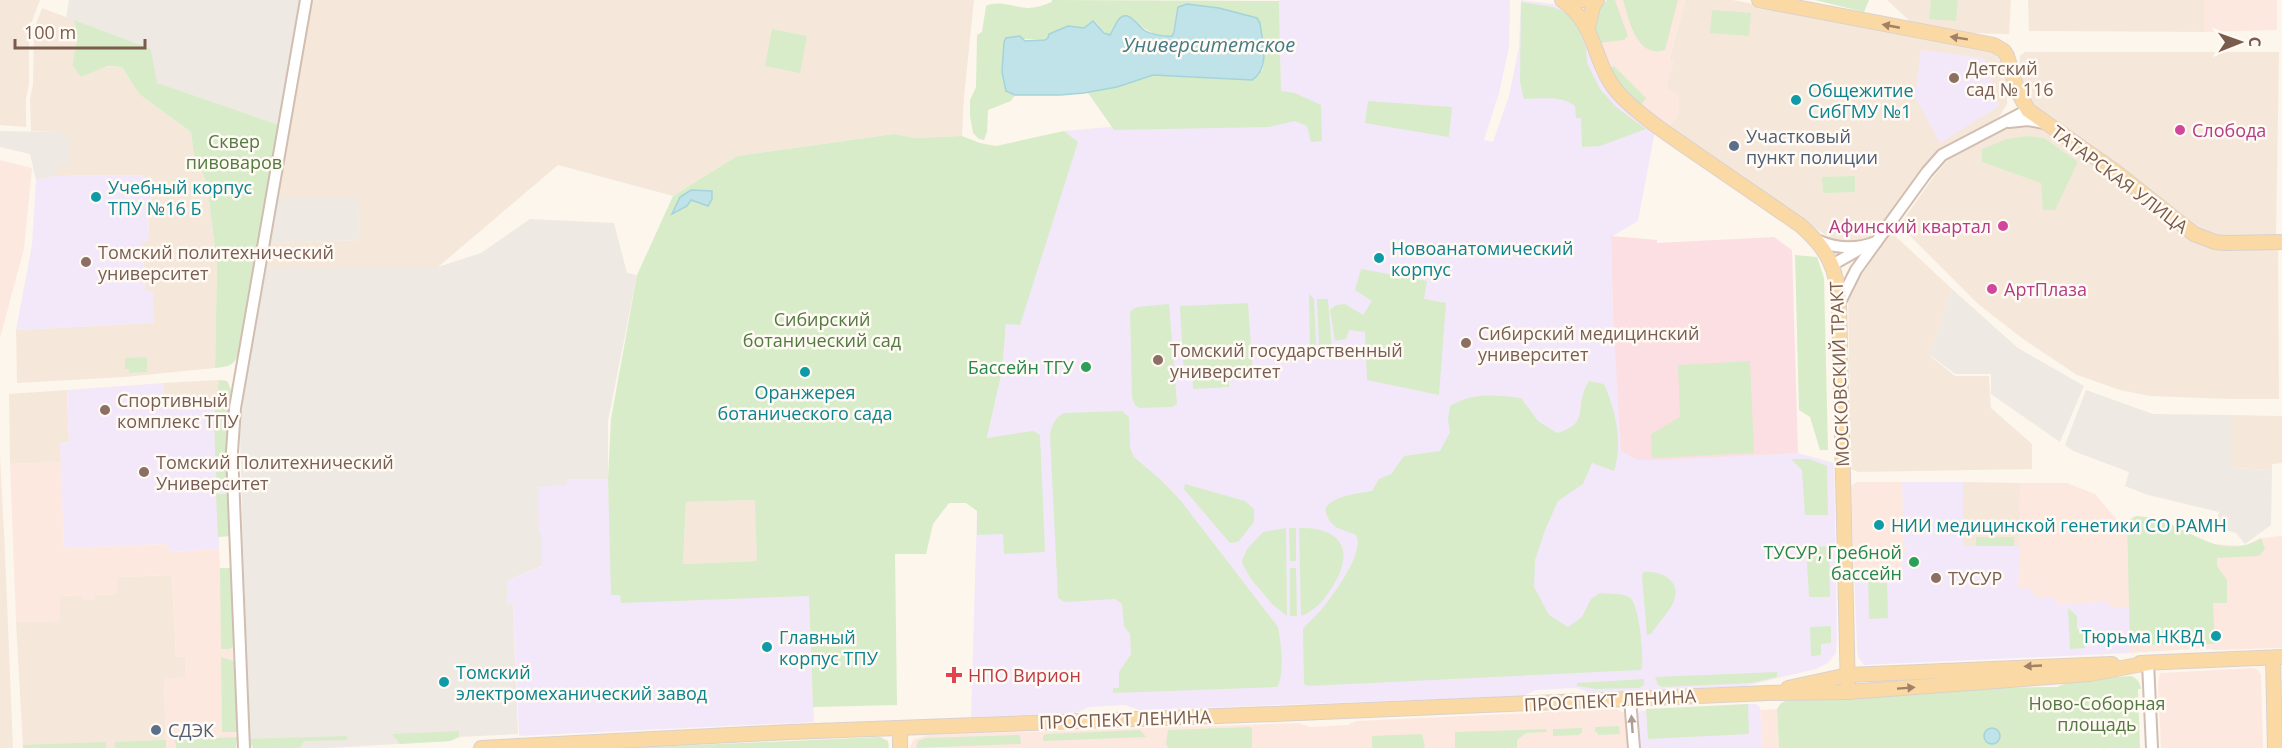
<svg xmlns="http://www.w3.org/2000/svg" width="2282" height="748" font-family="'Open Sans',sans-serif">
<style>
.residential{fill:#f5e8da}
.commercial{fill:#fde8e0}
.industrial{fill:#efe9e4}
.education{fill:#f3e8fa}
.medical{fill:#fbdfe3}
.green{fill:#d8ecc9;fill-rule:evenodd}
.water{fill:#bfe3e8;stroke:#a5d3da;stroke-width:1.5}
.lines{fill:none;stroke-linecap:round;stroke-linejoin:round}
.minor-casing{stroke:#d1beb0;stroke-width:14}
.major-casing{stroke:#dad1cd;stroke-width:16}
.minor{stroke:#fff;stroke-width:10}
.major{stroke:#fbd9a5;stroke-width:14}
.oneway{fill:#a18267}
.oneway2{fill:#af9d94}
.education-dot{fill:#8d6e63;stroke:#fffaf3;stroke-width:2}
.culture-dot{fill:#0f9aa8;stroke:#fffaf3;stroke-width:2}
.hotel-dot{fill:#d1479c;stroke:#fffaf3;stroke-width:2}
.service-dot{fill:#5c6f8a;stroke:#fffaf3;stroke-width:2}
.leisure-dot{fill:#2e9e5b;stroke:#fffaf3;stroke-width:2}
.health-dot{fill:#e0444e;stroke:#fffaf3;stroke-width:2}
.labels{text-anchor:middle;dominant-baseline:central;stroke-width:5;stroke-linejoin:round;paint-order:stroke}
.education-label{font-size:18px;fill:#785e54;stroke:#fffaf3;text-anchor:start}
.culture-label{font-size:18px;fill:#0d838f;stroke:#fffaf3;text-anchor:start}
.hotel-label{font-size:18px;fill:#b23c85;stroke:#fffaf3;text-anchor:start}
.service-label{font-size:18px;fill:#4e5e75;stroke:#fffaf3;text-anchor:start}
.park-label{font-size:18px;fill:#537a41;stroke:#fffaf3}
.street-label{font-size:18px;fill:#7a5c4d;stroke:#fffaf3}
.leisure-label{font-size:18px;fill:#27864d;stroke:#fffaf3;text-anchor:end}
.health-label{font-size:18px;fill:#be3a42;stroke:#fffaf3;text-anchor:start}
.water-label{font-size:20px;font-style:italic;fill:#437c86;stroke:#fffaf3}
</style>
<rect width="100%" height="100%" fill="#fdf6ec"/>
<g class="residential">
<path d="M 0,0 L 40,0 L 29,29 L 29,84 L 26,99 L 26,127 L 0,125 Z"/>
<path d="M 312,0 L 974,0 L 964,97 L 962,136 L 915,138 L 894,134 L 737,156 L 673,196 L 558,165 L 438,267 L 265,267 L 268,243 L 360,240 L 359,207 L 275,198 Z"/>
<path d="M 1685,0 L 1733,0 L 1989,50 L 1998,57 L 2003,68 L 2007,84 L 2007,104 L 1999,117 L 1936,153 L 1872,237 L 1858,242 L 1835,239 L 1827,236 L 1668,129 L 1666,89 L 1673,62 L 1669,61 Z"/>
<path d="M 1887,0 L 2011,0 L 2009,34 L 1958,33 L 1915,26 Z"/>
<path d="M 2028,0 L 2204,0 L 2204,32 L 2029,31 Z"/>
<path d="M 42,8 L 74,20 L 77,25 L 78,36 L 72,65 L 122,67 L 139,94 L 191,132 L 194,156 L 207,183 L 217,266 L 215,368 L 125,377 L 17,383 L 16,330 L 153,323 L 152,291 L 145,291 L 142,241 L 149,241 L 148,207 L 152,207 L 145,193 L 144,175 L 57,176 L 56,132 L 31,131 L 30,99 L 33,84 L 34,30 Z"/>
<path d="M 2025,52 L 2279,52 L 2276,237 L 2222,238 L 2197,230 L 2031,103 L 2023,88 L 2019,71 L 2020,56 Z"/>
<path d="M 2017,124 L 2044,126 L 2114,176 L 2190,237 L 2278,246 L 2279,399 L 2230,399 L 2150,396 L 2120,390 L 2077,375 L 2023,339 L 1978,304 L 1903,229 L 1902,224 L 1906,216 L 1934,176 L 1952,155 Z"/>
<path d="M 1893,234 L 1952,289 L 1930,356 L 1955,376 L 1989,376 L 1991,408 L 2032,444 L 2032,469 L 1858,472 L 1851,469 L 1848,295 L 1888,236 Z"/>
<path d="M 219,380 L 227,381 L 229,384 L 229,408 L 165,410 L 163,383 Z"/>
<path d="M 67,390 L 69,442 L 60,443 L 61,462 L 10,464 L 9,394 Z"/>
<path d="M 2232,415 L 2282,416 L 2282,463 L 2272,464 L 2272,470 L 2232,468 Z"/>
<path d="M 0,455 L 5,552 L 13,748 L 0,748 Z"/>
<path d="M 1963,482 L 2020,483 L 2020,546 L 1963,546 Z"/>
<path d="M 756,500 L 757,561 L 683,564 L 686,502 Z"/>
<path d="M 172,575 L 176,656 L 185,657 L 186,678 L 164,679 L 166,748 L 23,748 L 16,622 L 60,621 L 59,596 L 83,595 L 84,600 L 94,600 L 94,595 L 117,594 L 117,577 Z"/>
</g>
<g class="commercial">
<path d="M 1607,0 L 1685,0 L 1669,60 L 1673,62 L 1666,89 L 1679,94 L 1679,114 L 1668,129 L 1628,93 L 1610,68 L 1596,33 Z"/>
<path d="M 2204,0 L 2277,0 L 2277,30 L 2204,32 Z"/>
<path d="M 0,160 L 32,168 L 24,249 L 0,338 Z"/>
<path d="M 61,462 L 64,548 L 169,544 L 170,552 L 219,549 L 220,568 L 230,568 L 236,748 L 166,748 L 164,679 L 186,677 L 185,657 L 176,657 L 172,575 L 117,577 L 117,594 L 95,595 L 95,600 L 83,600 L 83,595 L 60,596 L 60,621 L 16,622 L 10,464 Z"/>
<path d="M 1857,482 L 1902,482 L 1904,545 L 1906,545 L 1907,553 L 1901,553 L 1902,571 L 1854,572 L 1851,486 Z"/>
<path d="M 2020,483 L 2067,483 L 2095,494 L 2118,521 L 2127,521 L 2136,516 L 2158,519 L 2212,544 L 2247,546 L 2261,538 L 2282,536 L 2282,648 L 2215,650 L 2205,648 L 2130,653 L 2129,607 L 2110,607 L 2110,602 L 2057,605 L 2034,597 L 2018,588 Z"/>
<path d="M 2254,668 L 2258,670 L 2261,675 L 2263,748 L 2161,748 L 2158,684 L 2160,673 Z"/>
<path d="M 1616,709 L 1625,713 L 1629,748 L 909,748 L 914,739 L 929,735 L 1299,723 L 1310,727 L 1348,725 L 1356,721 Z"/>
<path d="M 1777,709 L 1779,748 L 1762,748 L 1760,710 Z"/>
</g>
<g class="industrial">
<path d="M 69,0 L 301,0 L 279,125 L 156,83 L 151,49 L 66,18 Z"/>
<path d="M 0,131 L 56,132 L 71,137 L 69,165 L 57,166 L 57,176 L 36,180 L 30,154 L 0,147 Z"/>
<path d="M 275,198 L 359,198 L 360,240 L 268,243 Z"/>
<path d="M 530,219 L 614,223 L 627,273 L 637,275 L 608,421 L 608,479 L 567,479 L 567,485 L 542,536 L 543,565 L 507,581 L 508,604 L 513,604 L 518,734 L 459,737 L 450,741 L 329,748 L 253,748 L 251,744 L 248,727 L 240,434 L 245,377 L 265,267 L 438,267 L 481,253 Z"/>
<path d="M 1952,289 L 2018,348 L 2084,386 L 2060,442 L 1991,394 L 1991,374 L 1955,374 L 1930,355 Z"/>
<path d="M 2086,390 L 2153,414 L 2232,415 L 2232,468 L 2272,470 L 2271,525 L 2245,544 L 2236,533 L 2215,527 L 2219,512 L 2148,495 L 2125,486 L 2129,472 L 2073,451 L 2065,445 Z"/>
</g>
<g class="education">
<path d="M 1279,0 L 1510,0 L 1509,47 L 1499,93 L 1484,140 L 1493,142 L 1509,96 L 1519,47 L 1521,0 L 1553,4 L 1565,8 L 1571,13 L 1589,47 L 1596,73 L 1603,85 L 1615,101 L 1655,131 L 1638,221 L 1611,237 L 1613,316 L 1618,377 L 1638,460 L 1798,453 L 1834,463 L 1837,637 L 1836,653 L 1828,663 L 1816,669 L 1745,686 L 1591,693 L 1576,688 L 1536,690 L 1523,696 L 1140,710 L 1125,705 L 1089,707 L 1076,713 L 971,717 L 977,511 L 987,439 L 1002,371 L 1006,324 L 1077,142 L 1064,131 L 1166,122 L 1281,91 Z"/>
<path d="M 1921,50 L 1984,58 L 1999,106 L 1940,143 L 1915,97 Z"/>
<path d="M 145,175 L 145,192 L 151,192 L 152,207 L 148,208 L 149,241 L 142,242 L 145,291 L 153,291 L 154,323 L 16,330 L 32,245 L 36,180 L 57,176 Z"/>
<path d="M 163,383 L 165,410 L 229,408 L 229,536 L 219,537 L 219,549 L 169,552 L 168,544 L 64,548 L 60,443 L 69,442 L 67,390 Z"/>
<path d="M 567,479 L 608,479 L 612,595 L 809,596 L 814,722 L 519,736 L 513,604 L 507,604 L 507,581 L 542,566 L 542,537 L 539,532 L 538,487 L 567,485 Z"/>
<path d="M 1902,482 L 1963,482 L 1963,546 L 2020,546 L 2018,588 L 2033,589 L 2034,597 L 2056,597 L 2057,605 L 2110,601 L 2110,607 L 2129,607 L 2130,653 L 1864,665 L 1858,657 L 1857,649 L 1854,572 L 1902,570 L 1901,553 L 1907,552 L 1906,546 L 1904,546 Z"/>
<path d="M 1748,704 L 1756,704 L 1760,707 L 1762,748 L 1638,748 L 1636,717 L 1639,711 Z"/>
</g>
<path class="medical" d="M 1611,236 L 1657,240 L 1657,243 L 1774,237 L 1792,250 L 1798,453 L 1659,460 L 1638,460 L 1621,451 L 1613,316 Z"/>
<g class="green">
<path d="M 1052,0 L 1279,1 L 1281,91 L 1295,93 L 1321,105 L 1322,141 L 1311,142 L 1307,126 L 1295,121 L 1269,127 L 1114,130 L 1088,93 L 1117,87 L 1153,75 L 1222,79 L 1262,71 L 1264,64 L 1260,23 L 1257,18 L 1219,8 L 1187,4 L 1172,36 C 1156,38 1144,29 1133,19 L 1114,29 L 1110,35 C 1101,32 1101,25 1093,21 L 1084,28 L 1068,26 L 1045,40 L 1007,38 L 1004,42 L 1002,72 L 1006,91 L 1015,95 L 1011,101 L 988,110 L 987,132 L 984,140 L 979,139 L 973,133 L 970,116 L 970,100 L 976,87 L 977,35 L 982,32 L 986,6 C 998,0 1014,7 1027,8 C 1036,8 1044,5 1052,2 Z"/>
<path d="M 1607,0 L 1615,0 L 1628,36 L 1624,40 L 1599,43 C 1594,26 1593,13 1607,0 Z"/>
<path d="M 1623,0 L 1678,0 L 1665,50 C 1636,59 1629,19 1623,0 Z"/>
<path d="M 1815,0 L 1869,0 L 1864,12 Z"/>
<path d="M 1931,0 L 1958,0 L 1956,21 L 1929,19 Z"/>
<path d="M 1521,2 L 1553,7 L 1563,11 L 1569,15 L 1579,31 L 1586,48 L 1587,63 L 1600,89 L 1616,107 L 1646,129 L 1600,146 L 1582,147 L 1581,118 L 1576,118 L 1575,106 C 1561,95 1541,99 1524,99 L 1520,82 Z"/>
<path d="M 1712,10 L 1751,13 L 1749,36 L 1710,33 Z"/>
<path d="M 74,20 L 151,49 L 157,83 L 279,125 L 242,337 C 236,359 240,366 215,368 L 217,266 L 207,183 L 194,156 L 191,132 L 139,94 L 122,67 L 107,66 L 81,77 L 72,65 L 78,36 Z"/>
<path d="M 772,29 L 807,36 L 800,73 L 765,66 Z"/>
<path d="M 1614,66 L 1646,98 L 1641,105 L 1619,84 L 1610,68 Z"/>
<path d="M 1368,101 L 1452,107 L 1449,137 L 1365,123 Z"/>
<path d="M 1064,131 L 1078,142 L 1020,325 L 1006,324 L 1002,371 L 987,438 L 1033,431 L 1040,435 L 1045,552 L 1004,554 L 1003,534 L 977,535 L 977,511 L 966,503 L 949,503 L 933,524 L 926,554 L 895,554 L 897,705 L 813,707 L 809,596 L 621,603 L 620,595 L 611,595 L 608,479 L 611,419 L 637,275 L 673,196 L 737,156 L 894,134 L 915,138 L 962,136 L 980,143 L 996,146 ZM 755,500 L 757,561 L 683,564 L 686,502 Z"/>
<path d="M 2029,136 L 2044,138 L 2078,162 L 2055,210 L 2043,210 L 2041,183 L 1982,162 L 1982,149 L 2007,139 Z"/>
<path d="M 1855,176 L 1855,192 L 1823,193 L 1822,177 Z"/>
<path d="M 1795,255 L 1817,257 L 1824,278 L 1828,450 L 1820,450 L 1810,417 L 1799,410 Z"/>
<path d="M 1361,269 L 1427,281 L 1424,299 L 1446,303 L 1439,395 L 1367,380 L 1365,332 L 1349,330 L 1346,339 L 1335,341 L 1330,310 L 1336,305 L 1345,304 L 1363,315 L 1372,301 L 1355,290 Z"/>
<path d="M 1309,294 L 1314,299 L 1316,344 L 1310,352 Z"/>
<path d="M 1317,299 L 1328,299 L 1332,350 L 1321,351 L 1319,345 Z"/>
<path d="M 1248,303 L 1253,375 L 1229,377 L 1229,387 L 1193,389 L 1192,367 L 1186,367 L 1183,362 L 1180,306 Z"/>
<path d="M 1169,304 L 1177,404 L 1172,407 L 1139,408 L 1135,405 L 1132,397 L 1130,313 L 1132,310 L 1137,307 Z"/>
<path d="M 147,357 L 147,372 L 129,373 L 129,369 L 125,369 L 125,358 Z"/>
<path d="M 1750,361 L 1754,453 L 1652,458 L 1651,434 L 1680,417 L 1678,365 Z"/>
<path d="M 219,380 L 227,381 L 231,390 L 227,433 L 228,482 L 216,482 L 214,416 Z"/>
<path d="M 1589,381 L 1604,384 C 1616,411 1623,442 1614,471 L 1592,463 L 1583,484 L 1558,501 L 1545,530 L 1535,560 L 1534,587 L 1549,615 L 1568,627 L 1582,617 L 1591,599 L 1600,593 C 1609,594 1621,593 1629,597 C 1639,601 1645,660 1641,670 L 1308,686 L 1304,684 L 1303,629 C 1308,622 1314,618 1320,611 C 1331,598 1366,552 1356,535 C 1342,528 1330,531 1325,509 C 1333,495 1357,494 1372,491 L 1379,479 L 1391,474 L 1404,456 L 1440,451 L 1450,432 L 1448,419 L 1450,406 C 1472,392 1496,395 1521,398 L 1538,421 L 1557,433 C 1593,422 1572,407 1589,381 Z"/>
<path d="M 1122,411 L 1129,417 L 1130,448 L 1134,457 L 1161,480 L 1181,501 L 1278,627 C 1281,641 1285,675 1277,687 L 1113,693 L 1113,688 L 1119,688 L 1119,672 L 1131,654 L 1130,634 L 1124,626 L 1122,604 L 1115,599 L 1065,602 L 1058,598 L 1050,436 C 1051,426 1055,417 1064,413 Z"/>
<path d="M 1791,459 L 1809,459 L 1827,466 L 1828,515 L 1805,515 L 1802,470 Z"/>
<path d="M 1185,484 L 1245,501 L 1254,509 L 1254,522 L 1238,542 L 1230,543 L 1184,489 Z"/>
<path d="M 216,494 L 228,494 L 229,536 L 218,537 Z"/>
<path d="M 2136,516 C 2144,517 2153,517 2160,520 C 2194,532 2223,561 2261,538 L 2265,549 L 2259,556 L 2217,558 L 2217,566 L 2227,580 L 2227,603 L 2213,603 L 2215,644 L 2130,645 L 2127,521 Z"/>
<path d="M 1286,528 L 1287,616 L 1273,605 L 1251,579 L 1243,565 L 1242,560 L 1247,549 L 1263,532 Z"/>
<path d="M 1289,528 L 1296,528 L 1296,561 L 1290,561 Z"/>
<path d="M 1299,528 C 1347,527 1355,556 1329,592 C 1322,602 1313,612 1301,616 Z"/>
<rect x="1976" y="537" width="38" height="9"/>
<path d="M 1829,546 L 1830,597 L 1809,597 L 1806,547 Z"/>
<path d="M 220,568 L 230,568 L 234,646 L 229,649 L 221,649 Z"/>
<path d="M 1290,568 L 1296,568 L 1297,616 L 1290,616 Z"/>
<path d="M 1868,571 L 1902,571 L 1902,577 L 1878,578 L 1879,583 L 1887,583 L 1888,618 L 1869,619 Z"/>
<path d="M 1643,572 C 1665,570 1685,584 1671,607 C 1665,616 1657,625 1651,634 L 1647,635 L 1642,577 Z"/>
<path d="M 2068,608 L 2077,616 L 2077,629 L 2085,629 L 2085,648 L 2070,649 Z"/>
<path d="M 1831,626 L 1831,643 L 1821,644 L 1821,655 L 1811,656 L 1810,627 Z"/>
<path d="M 221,657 L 234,661 L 237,732 L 222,732 Z"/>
<path d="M 1777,672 L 1777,677 L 1751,683 L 1662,687 L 1658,685 L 1655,677 Z"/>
<path d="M 2131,676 C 2137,678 2140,682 2141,689 L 2138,689 L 2140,748 L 1779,748 L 1777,709 L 1781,703 L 1786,701 L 1988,688 L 2057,687 L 2073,680 Z"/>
<path d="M 1644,679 L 1644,685 L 1639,688 L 1596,689 L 1577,686 L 1577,683 Z"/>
<path d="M 1748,704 L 1749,734 L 1648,739 L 1646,709 Z"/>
<path d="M 1619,726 L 1620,734 L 1599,735 L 1595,731 L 1595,727 Z"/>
<path d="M 1250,727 L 1252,729 L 1252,748 L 1168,748 L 1166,743 L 1168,730 Z"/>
<path d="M 1582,728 L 1582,732 L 1578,735 L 1553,736 L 1553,729 Z"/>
<path d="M 1546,729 L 1547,732 L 1526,733 L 1517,740 L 1517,748 L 1455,748 L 1455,732 Z"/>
<path d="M 1140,730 L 1146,737 L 1043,741 L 1043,736 L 1046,734 Z"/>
<path d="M 459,731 L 459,737 L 450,741 L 400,744 L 392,734 Z"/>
<path d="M 1422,734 L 1425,748 L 1372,748 L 1372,736 Z"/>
<path d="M 1020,735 L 1021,744 L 916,748 L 918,741 L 926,738 Z"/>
<path d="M 347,736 L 347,740 L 304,741 L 300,748 L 253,748 L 249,739 Z"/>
<path d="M 237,737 L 236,748 L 176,748 L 175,740 Z"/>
<path d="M 880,737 L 888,741 L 889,748 L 627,748 Z"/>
<path d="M 166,740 L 166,748 L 115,748 L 115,742 Z"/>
<path d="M 106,742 L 106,748 L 23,748 L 23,745 Z"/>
</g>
<g class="water">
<path d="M 1187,4 L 1219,8 L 1257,18 L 1260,23 C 1262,42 1271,68 1252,80 L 1153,75 L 1117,87 L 1084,93 L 1060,95 L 1015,95 L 1006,91 L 1002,72 L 1004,42 L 1006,38 L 1020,36 L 1025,41 L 1045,40 L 1048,38 L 1049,34 L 1068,26 L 1084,28 L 1093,21 L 1104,33 L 1110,35 C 1113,30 1116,22 1120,18 C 1129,10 1138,26 1144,30 C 1150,34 1164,37 1172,36 L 1174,32 L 1178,7 Z"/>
<path d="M 691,190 L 712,191 L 712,199 L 708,206 L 691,200 L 687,206 L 672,214 L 680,197 Z"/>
<circle cx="1992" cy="736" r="8"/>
</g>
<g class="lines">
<g class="minor-casing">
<g id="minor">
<path d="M 2009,122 L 2028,120 L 2044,123"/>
<path d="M 1819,241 C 1838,249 1856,250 1876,242"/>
<path d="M 1832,265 L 1860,249"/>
<path d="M 1840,302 L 1856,270 L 1927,172 L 1942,155 L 2028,110"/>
<path d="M 2148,663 L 2152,748"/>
<path d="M 1630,699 L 1634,748"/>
<path d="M 244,748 L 232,452 L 235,408 L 306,0"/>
</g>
</g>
<g class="major-casing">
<g id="major">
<path d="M 1562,0 C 1599,26 1592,66 1621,96 C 1645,120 1674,138 1701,157 C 1734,180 1767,202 1800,225 C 1827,248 1838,269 1839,305 L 1848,692"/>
<path d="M 1569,0 L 1591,0"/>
<path d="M 1759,0 L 1994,45 L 2004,51 L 2007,56 L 2018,92 L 2028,110 L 2116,172 L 2194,234 L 2215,242 L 2225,243 L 2282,242"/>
<path d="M 1588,28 L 1593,6 L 1597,0"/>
<path d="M 2273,658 L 2275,748"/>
<path d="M 2140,663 L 2282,657"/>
<path d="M 1788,688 L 1848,675 L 2112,664"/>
<path d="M 481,748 L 790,732 L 1275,714 L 1768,693 L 1848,692 L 2090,674 L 2148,663"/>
<path d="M 900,748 L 900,728"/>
</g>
</g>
<use href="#minor" class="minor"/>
<use href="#major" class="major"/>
</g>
<defs><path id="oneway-solid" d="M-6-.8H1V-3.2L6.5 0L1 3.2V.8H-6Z" transform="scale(1.5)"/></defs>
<g class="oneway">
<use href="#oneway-solid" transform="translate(1891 26) rotate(-169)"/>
<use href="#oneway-solid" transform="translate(1959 38) rotate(-171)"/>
<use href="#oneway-solid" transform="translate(2033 666) rotate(177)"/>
<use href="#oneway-solid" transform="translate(1906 688) rotate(-4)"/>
</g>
<use class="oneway2" href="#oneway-solid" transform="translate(1632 724) rotate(-94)"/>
<g class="education-dot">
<circle cx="1954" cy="78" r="6"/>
<circle cx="86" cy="262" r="6"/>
<circle cx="1466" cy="343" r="6"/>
<circle cx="1158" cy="360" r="6"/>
<circle cx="105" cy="410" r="6"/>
<circle cx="144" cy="472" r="6"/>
<circle cx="1936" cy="578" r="6"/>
</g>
<g class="culture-dot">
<circle cx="1796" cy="100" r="6"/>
<circle cx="96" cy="197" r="6"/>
<circle cx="1379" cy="258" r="6"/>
<circle cx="805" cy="372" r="6"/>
<circle cx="1879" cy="525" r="6"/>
<circle cx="2216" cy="636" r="6"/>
<circle cx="767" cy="647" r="6"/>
<circle cx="444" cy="682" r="6"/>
</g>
<g class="hotel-dot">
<circle cx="2180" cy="130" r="6"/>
<circle cx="2003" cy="226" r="6"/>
<circle cx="1992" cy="289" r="6"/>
</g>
<g class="service-dot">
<circle cx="1734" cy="146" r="6"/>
<circle cx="156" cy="730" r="6"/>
</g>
<g class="leisure-dot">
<circle cx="1086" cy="367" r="6"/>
<circle cx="1914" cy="562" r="6"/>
</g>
<path class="health-dot" d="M951 666h6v6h6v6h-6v6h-6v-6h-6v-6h6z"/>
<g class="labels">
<g class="education-label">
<text x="1966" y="68">Детский<tspan x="1966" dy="21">сад № 116</tspan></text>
<text x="98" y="252">Томский политехнический<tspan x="98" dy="21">университет</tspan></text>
<text x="1478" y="333">Сибирский медицинский<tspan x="1478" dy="21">университет</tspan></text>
<text x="1170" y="350">Томский государственный<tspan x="1170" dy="21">университет</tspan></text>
<text x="117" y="400">Спортивный<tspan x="117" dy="21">комплекс ТПУ</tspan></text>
<text x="156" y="462">Томский Политехнический<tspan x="156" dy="21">Университет</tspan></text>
<text x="1948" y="578">ТУСУР</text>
</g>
<g class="culture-label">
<text x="1808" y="90">Общежитие<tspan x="1808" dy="21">СибГМУ №1</tspan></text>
<text x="108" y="187">Учебный корпус<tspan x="108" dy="21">ТПУ №16 Б</tspan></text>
<text x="1391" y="248">Новоанатомический<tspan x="1391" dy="21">корпус</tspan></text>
<text x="805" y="392" text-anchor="middle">Оранжерея<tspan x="805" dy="21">ботанического сада</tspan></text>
<text x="1891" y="525">НИИ медицинской генетики СО РАМН</text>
<text x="2204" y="636" text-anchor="end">Тюрьма НКВД</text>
<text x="779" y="637">Главный<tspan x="779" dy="21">корпус ТПУ</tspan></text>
<text x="456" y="672">Томский<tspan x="456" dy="21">электромеханический завод</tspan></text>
</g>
<g class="hotel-label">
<text x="2192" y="130">Слобода</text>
<text x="1991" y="226" text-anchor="end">Афинский квартал</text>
<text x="2004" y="289">АртПлаза</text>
</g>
<g class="service-label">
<text x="1746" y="136">Участковый<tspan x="1746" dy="21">пункт полиции</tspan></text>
<text x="168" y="730">СДЭК</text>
</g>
<g class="park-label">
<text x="234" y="141">Сквер<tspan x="234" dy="21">пивоваров</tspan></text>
<text x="822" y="319">Сибирский<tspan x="822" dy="21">ботанический сад</tspan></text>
<text x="2097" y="703">Ново-Соборная<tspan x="2097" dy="21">площадь</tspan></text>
</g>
<g class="street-label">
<text transform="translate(2120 179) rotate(37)">ТАТАРСКАЯ УЛИЦА</text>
<text transform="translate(1839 374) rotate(-92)">МОСКОВСКИЙ ТРАКТ</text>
<text transform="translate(1610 700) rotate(-3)">ПРОСПЕКТ ЛЕНИНА</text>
<text transform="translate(1125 719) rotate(-2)">ПРОСПЕКТ ЛЕНИНА</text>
</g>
<g class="leisure-label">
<text x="1074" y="367">Бассейн ТГУ</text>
<text x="1902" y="552">ТУСУР, Гребной<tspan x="1902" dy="21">бассейн</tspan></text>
</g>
<g class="health-label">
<text x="968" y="675">НПО Вирион</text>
</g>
<g class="water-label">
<text x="1209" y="44">Университетское</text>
</g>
</g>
<g transform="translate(2240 42) rotate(89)" stroke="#fffaf3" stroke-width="4.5" paint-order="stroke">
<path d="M0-4.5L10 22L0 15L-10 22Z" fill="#7a5c4d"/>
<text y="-9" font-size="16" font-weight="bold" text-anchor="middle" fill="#7a5c4d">С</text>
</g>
<path d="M15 39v9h130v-9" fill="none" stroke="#7a5c4d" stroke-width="3"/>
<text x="24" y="39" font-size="18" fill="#7a5c4d" stroke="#fffaf3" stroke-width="4.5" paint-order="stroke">100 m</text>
</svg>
